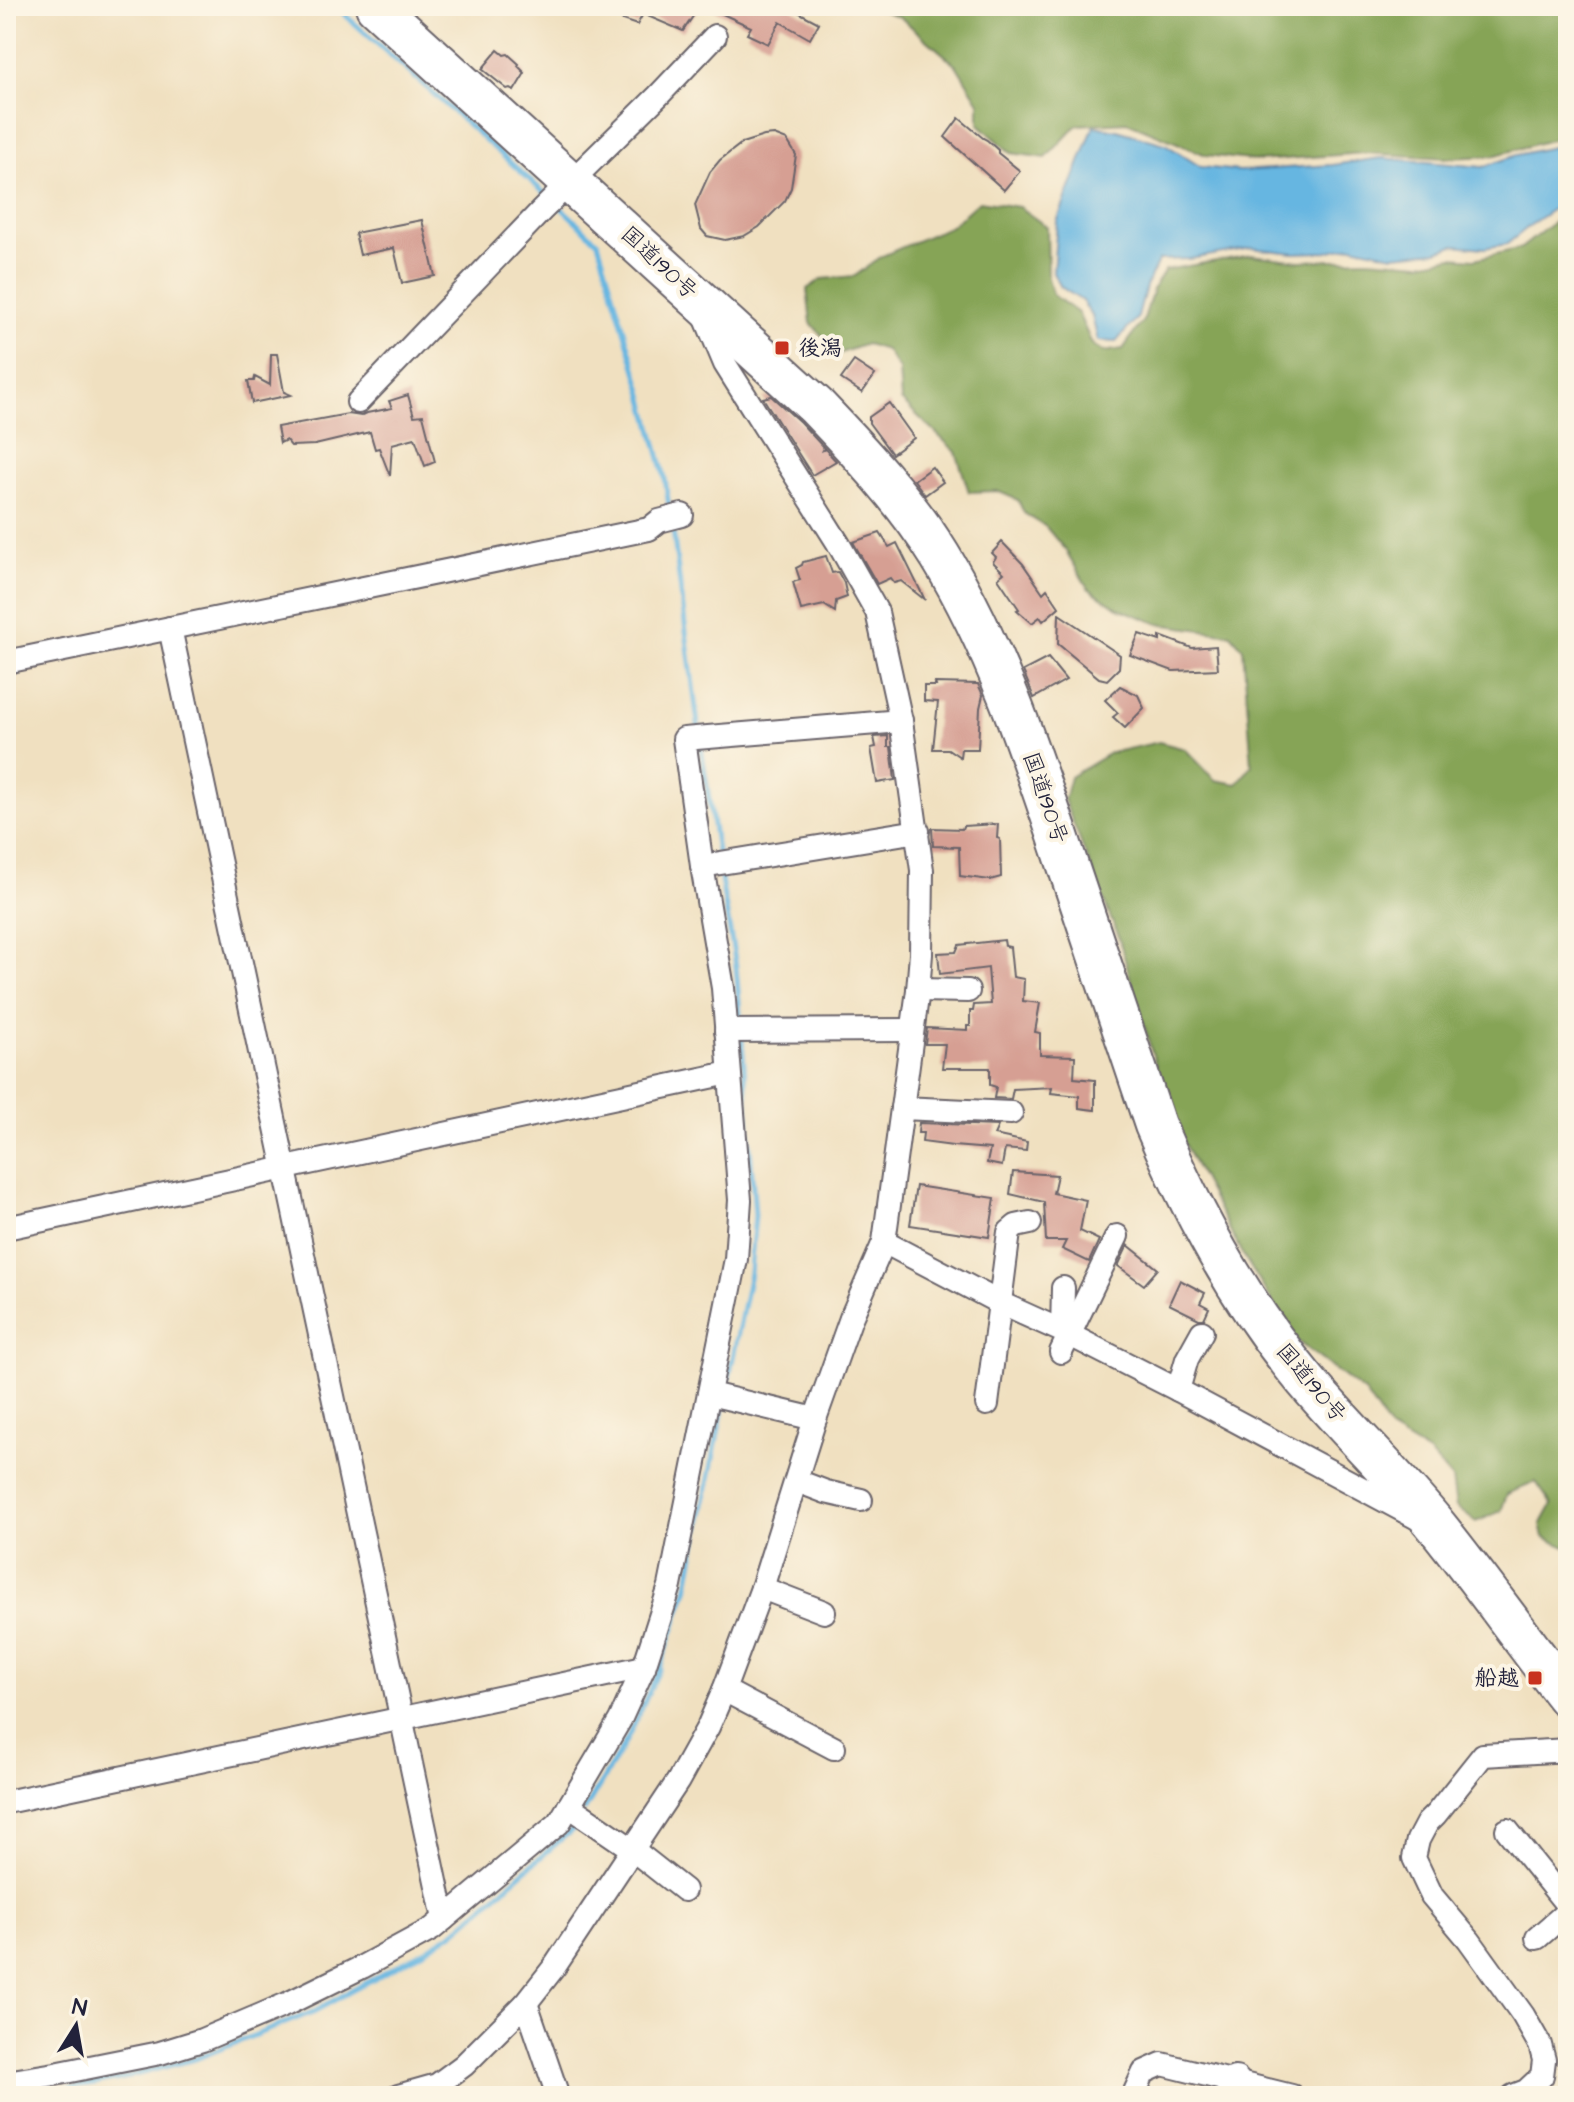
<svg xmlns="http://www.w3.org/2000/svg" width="1574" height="2102" font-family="'Architects Daughter','Klee One',sans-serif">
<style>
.forest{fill:#86a457;stroke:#546349;stroke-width:2}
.water{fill:#66b6e1;stroke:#446c8e;stroke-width:2}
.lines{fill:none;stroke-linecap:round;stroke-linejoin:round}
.stream{stroke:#66b6e1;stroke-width:5}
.building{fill:#d69f93}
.street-casing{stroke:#6a646a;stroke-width:26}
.secondary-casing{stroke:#6a646a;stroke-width:34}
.highway-casing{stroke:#6a646a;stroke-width:44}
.street{stroke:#fff;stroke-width:22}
.secondary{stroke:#fff;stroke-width:30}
.highway{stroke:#fff;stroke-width:40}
.poi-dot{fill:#c8321e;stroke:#fcf5e5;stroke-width:3}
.labels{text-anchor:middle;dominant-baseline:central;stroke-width:8;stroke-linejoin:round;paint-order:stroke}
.street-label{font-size:22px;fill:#22223b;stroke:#fcf5e5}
.poi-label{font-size:22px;font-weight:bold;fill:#22223b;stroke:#fcf5e5;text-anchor:start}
</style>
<rect width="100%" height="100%" fill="#fcf5e5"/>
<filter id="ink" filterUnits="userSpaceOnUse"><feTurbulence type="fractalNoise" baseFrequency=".0125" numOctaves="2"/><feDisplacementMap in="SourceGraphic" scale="16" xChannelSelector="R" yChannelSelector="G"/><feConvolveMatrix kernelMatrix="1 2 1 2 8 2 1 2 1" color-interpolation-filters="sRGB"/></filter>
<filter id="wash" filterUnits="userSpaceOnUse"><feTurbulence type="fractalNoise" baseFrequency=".006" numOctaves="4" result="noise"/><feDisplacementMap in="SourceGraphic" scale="32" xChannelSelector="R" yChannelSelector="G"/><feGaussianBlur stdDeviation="1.8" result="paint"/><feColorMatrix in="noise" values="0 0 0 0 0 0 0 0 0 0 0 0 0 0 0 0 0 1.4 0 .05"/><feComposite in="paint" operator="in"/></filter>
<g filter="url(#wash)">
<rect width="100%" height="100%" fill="#f0e0c0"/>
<g class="forest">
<path d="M 869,6 L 1568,6 L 1568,138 L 1550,140 L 1493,156 L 1447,158 L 1365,153 L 1258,161 L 1206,155 L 1127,122 L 1077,125 L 1046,158 L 1011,153 L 979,124 L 979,102 L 956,65 L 900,17 Z"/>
<path d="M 979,201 L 1019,207 L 1047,227 L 1048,278 L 1053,295 L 1078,313 L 1092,344 L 1103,352 L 1123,349 L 1144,319 L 1153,289 L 1165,270 L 1251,255 L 1300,261 L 1367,259 L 1421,263 L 1452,257 L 1475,259 L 1521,248 L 1568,211 L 1568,1548 L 1544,1537 L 1541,1525 L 1552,1505 L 1536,1482 L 1507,1494 L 1501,1511 L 1476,1522 L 1456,1507 L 1452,1479 L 1430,1454 L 1390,1430 L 1365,1393 L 1297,1341 L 1241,1252 L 1172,1121 L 1119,939 L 1064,800 L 1070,777 L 1110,753 L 1159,742 L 1185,749 L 1215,780 L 1237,784 L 1252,765 L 1243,648 L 1231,634 L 1159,624 L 1118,608 L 1088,588 L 1066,551 L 1046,527 L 1024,513 L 1018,500 L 997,491 L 969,492 L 956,452 L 901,400 L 899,370 L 886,350 L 866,344 L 838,354 L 811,323 L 807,289 L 822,279 L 855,276 L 882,256 L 951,226 Z"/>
</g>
<path class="water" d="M 1094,126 L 1117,130 L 1165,144 L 1201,167 L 1240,171 L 1332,165 L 1381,158 L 1483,167 L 1517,155 L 1552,147 L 1568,152 L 1568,199 L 1537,220 L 1507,244 L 1484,248 L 1454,245 L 1437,251 L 1393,255 L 1353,246 L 1325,252 L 1294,253 L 1251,248 L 1190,259 L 1159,260 L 1146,286 L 1138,317 L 1116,342 L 1098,341 L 1092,316 L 1082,301 L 1061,287 L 1053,273 L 1057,222 Z"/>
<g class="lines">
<g class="stream">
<path d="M 335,6 L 549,197"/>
<path d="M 557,204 L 598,242 L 642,391 L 665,478 L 670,514"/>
<path d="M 672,523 L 699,732"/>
<path d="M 701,746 L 718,858"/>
<path d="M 719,868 L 736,966 L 741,1025"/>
<path d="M 726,1393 L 750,1273 L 755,1215 L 742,1039"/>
<path d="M 585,1810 L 627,1739 L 660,1668 L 687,1590 L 724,1403"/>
<path d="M 29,2096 L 120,2079 L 198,2058 L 313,2012 L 424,1951 L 453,1933 L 573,1829 L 580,1819"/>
</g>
</g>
<g id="blocks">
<g class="building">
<path d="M 623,6 L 700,6 L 683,31 L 643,14 L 637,25 L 622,20 L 628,8 Z"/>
<path d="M 705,6 L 787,6 L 819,23 L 810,39 L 780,22 L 768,44 L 747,34 L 751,27 Z"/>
<path d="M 498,50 L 504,55 L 508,54 L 519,64 L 518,66 L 525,73 L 514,91 L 510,88 L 507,89 L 482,69 Z"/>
<path d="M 959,118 L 983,138 L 987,140 L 998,150 L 998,153 L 1020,171 L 1004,190 L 945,137 Z"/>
<path d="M 774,135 L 787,140 L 796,155 L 791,188 L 785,201 L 759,227 L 744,236 L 725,240 L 707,236 L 701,229 L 695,205 L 710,172 L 720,160 L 742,143 L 764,136 Z"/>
<path d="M 422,220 L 435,276 L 402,283 L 394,248 L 360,255 L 355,233 Z"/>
<path d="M 271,354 L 277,354 L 284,392 L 291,395 L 252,403 L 248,381 L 254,381 L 255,377 L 270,385 Z"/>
<path d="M 854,361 L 875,375 L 862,393 L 841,379 Z"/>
<path d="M 408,395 L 414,416 L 423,415 L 435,462 L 425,466 L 415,438 L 392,444 L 390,476 L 379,448 L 375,449 L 370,432 L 315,445 L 291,446 L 286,440 L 280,443 L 277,427 L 348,414 L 361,416 L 367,413 L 392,408 L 389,401 Z"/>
<path d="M 771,396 L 800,422 L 824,448 L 823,450 L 825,449 L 836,461 L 812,475 L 763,398 Z"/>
<path d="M 889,403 L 914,438 L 892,454 L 869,423 L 869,417 Z"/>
<path d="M 932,467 L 943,482 L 925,495 L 914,480 Z"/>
<path d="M 880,533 L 889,547 L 897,543 L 925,600 L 901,581 L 894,583 L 890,578 L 877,584 L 853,542 Z"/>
<path d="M 1002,542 L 1023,564 L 1043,593 L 1047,589 L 1059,607 L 1043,621 L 1040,617 L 1032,623 L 1017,610 L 1019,609 L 998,578 L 1004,573 L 993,562 L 996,557 L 992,553 Z"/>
<path d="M 826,556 L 832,573 L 838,572 L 844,583 L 847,597 L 836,601 L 835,612 L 824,605 L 801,610 L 793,582 L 800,580 L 796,568 L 802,565 L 803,562 Z"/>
<path d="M 1059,614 L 1120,655 L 1119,668 L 1107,680 L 1099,678 L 1058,644 Z"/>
<path d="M 1139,634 L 1160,641 L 1160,636 L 1192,648 L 1216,646 L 1218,669 L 1173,671 L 1130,655 Z"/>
<path d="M 1048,658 L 1066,680 L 1034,698 L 1023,671 Z"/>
<path d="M 935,683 L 978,684 L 983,695 L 980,708 L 978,749 L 961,749 L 960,757 L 948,749 L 933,749 L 938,702 L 924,701 L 924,686 L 936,686 Z"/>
<path d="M 1120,686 L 1138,695 L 1144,708 L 1125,728 L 1113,717 L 1118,713 L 1105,700 Z"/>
<path d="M 888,736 L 888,747 L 891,747 L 895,780 L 877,783 L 871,748 L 876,747 L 874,737 Z"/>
<path d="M 998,824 L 997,838 L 1000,839 L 1001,877 L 990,880 L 960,876 L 959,847 L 933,846 L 932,828 L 962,829 L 963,826 Z"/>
<path d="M 1004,940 L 1005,946 L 1010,947 L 1013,977 L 1024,979 L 1023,1001 L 1040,1003 L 1035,1032 L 1040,1033 L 1040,1055 L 1075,1056 L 1074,1078 L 1095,1080 L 1095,1110 L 1079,1108 L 1079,1096 L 1051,1093 L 1052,1087 L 1013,1089 L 1011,1099 L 994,1098 L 996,1087 L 990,1085 L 990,1068 L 942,1068 L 945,1044 L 925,1044 L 927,1028 L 967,1030 L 967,1026 L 970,1026 L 970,1011 L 973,1011 L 974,1005 L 991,1004 L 988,968 L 940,974 L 938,953 L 956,952 L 959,945 Z"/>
<path d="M 919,1123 L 998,1126 L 994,1135 L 1027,1142 L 1026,1151 L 1005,1149 L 1002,1166 L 987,1163 L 990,1149 L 953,1146 L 922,1142 L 923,1133 L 918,1133 Z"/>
<path d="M 1013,1172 L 1057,1175 L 1053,1193 L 1086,1200 L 1080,1231 L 1099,1240 L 1089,1262 L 1062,1249 L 1066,1241 L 1046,1241 L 1044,1202 L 1010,1194 Z"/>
<path d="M 916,1186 L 995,1198 L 989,1237 L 910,1225 Z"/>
<path d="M 1128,1245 L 1158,1269 L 1144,1285 L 1118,1266 Z"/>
<path d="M 1180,1280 L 1205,1293 L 1200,1303 L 1209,1308 L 1204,1319 L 1199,1319 L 1169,1304 Z"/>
</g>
</g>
</g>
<g filter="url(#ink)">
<use href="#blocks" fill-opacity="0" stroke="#6a646a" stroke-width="2"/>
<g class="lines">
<g class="street-casing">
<g id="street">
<path d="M 358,402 L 542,210 L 658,96 L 715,36"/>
<path d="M 170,628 L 444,1919"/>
<path d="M 6,662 L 649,529 L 659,521 L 682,515"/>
<path d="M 702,866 L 918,831"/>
<path d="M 918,990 L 968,991"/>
<path d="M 726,1031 L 912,1030"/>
<path d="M 902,1108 L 1011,1113"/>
<path d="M 6,1228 L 729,1073"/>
<path d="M 884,1242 L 1000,1303 L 1062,1331 L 1178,1390 L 1419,1519"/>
<path d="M 1062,1331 L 1063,1288"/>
<path d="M 1061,1352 L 1117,1236"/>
<path d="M 1178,1390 L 1187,1359 L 1202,1332"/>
<path d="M 710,1394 L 815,1419"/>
<path d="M 987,1404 L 1009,1232 L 1016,1226 L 1030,1223"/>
<path d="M 797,1481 L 826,1492 L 861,1500"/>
<path d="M 762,1588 L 824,1612"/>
<path d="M 724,1690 L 834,1748"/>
<path d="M 6,1802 L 644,1667"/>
<path d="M 569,1806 L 632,1849 L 684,1890"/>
<path d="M 1507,1830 L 1568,1906"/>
<path d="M 1537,1938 L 1568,1911"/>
<path d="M 526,2003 L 558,2096"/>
<path d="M 6,2082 L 55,2074 L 160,2053 L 202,2040 L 287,2004 L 362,1967 L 432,1929 L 559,1823 L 620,1720 L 644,1667 L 670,1586 L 736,1259 L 740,1200 L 723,988 L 702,866 L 684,739 L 901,721"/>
<path d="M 398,2096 L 437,2085 L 464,2065 L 526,2003 L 555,1966 L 678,1781 L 708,1727 L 724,1690 L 762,1588 L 815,1419 L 851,1318 L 884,1242 L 918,990 L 921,954 L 922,870 L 901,721 L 877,612 L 838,543 L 725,364 L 704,314"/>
<path d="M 1133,2096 L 1144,2072 L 1162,2064 L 1292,2096"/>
<path d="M 1513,2096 L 1526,2091 L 1542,2076 L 1544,2060 L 1540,2045 L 1523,2015 L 1469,1940 L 1432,1896 L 1414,1858 L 1418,1840 L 1427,1823 L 1436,1814 L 1483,1755 L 1568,1750"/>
</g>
</g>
<g class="secondary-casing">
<path id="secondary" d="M 1231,2096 L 1235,2082"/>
</g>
<g class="highway-casing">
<path id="highway" d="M 376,6 L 816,406 C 861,453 906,501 940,556 C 995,646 1029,749 1062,848 C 1093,940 1124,1033 1155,1125 C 1194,1217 1241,1303 1305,1380 C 1348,1431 1397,1477 1439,1529 C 1483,1584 1524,1642 1568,1698"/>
</g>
<use href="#street" class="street"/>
<use href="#secondary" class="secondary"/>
<use href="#highway" class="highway"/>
</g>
</g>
<g class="poi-dot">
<rect x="774" y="340" width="16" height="16" rx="4"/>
<rect x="1527" y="1670" width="16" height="16" rx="4"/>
</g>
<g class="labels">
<g class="street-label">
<text transform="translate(659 263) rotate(43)">国道190号</text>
<text transform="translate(1045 798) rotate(71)">国道190号</text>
<text transform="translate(1311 1383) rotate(50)">国道190号</text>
</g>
<g class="poi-label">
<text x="798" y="348">後潟</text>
<text x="1519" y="1678" text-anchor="end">船越</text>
</g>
</g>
<rect width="1574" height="2102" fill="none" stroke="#fcf5e5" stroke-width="32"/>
<g transform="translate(76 2026) rotate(11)" stroke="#fcf5e5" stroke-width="6" paint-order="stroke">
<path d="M0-6L14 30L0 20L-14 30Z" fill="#22223b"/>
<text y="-12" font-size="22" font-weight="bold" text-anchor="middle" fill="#22223b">N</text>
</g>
</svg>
